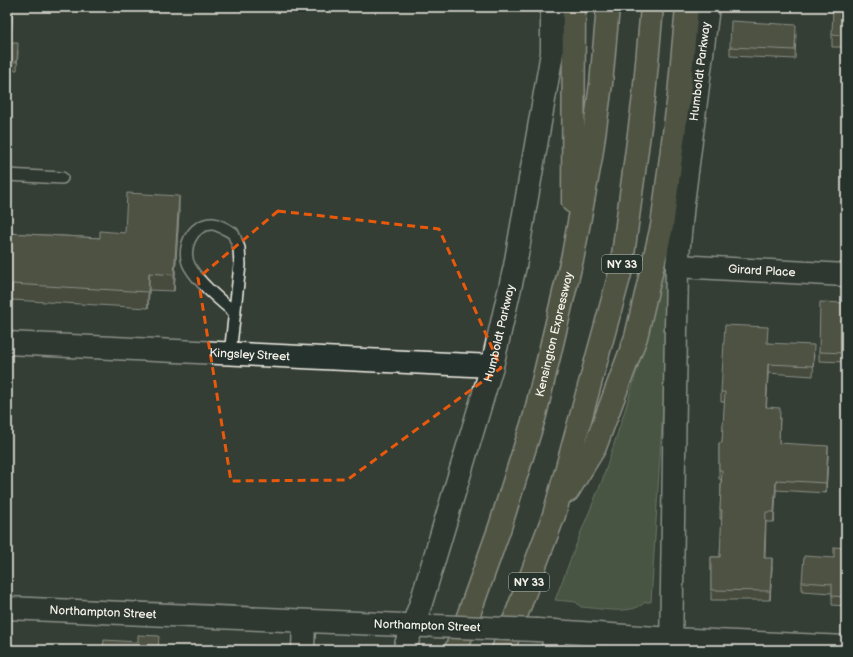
<svg xmlns="http://www.w3.org/2000/svg" width="853" height="657" font-family="'Balsamiq Sans',sans-serif">
<style>
.grass{fill:#607255;stroke:#aab29e}
.lines{fill:none;stroke-linecap:round;stroke-linejoin:round}
.lane-casing{stroke:#f4f1e8;stroke-width:14}
.street-casing{stroke:#f4f1e8;stroke-width:25}
.highway-casing{stroke:#f4f1e8;stroke-width:25}
.lane{stroke:#26332d;stroke-width:11}
.street{stroke:#26332d;stroke-width:22}
.highway{stroke:#706f52;stroke-width:22}
.street-bridge-casing{stroke:#f4f1e8;stroke-width:25;stroke-linecap:butt}
.street-bridge{stroke:#26332d;stroke-width:22}
.wall{fill:#5c5c4a;stroke:#f4f1e8}
.shaded-wall{fill:#4b4b3c;stroke:#f4f1e8}
.building{fill:#6b6b56;stroke:#f4f1e8}
.marked{fill:none;stroke:#e8590c;stroke-width:3;stroke-dasharray:8 5;stroke-linejoin:round}
.labels{text-anchor:middle;dominant-baseline:central;stroke-width:4;stroke-linejoin:round;paint-order:stroke}
.shield{fill:#26332d;stroke:#b6b8b0;stroke-width:1}
.shield-label{font-size:11px;font-weight:bold;fill:#f4f1e8}
.street-label{font-size:12px;fill:#f4f1e8;stroke:#26332d}
</style>
<rect width="100%" height="100%" fill="#343e35"/>
<filter id="ink" filterUnits="userSpaceOnUse"><feTurbulence type="fractalNoise" baseFrequency=".025" numOctaves="2"/><feDisplacementMap in="SourceGraphic" scale="8" xChannelSelector="R" yChannelSelector="G"/><feConvolveMatrix kernelMatrix="1 2 1 2 8 2 1 2 1" color-interpolation-filters="sRGB"/></filter>
<g filter="url(#ink)">
<path class="grass" d="M 669,244 L 673,246 L 651,602 L 645,602 C 632,616 599,608 581,607 L 576,602 L 555,600 L 581,532 L 602,481 L 626,407 L 650,327 Z"/>
<g class="lines">
<g class="lane-casing">
<g id="lane">
<path d="M 7,175 L 62,178"/>
<path d="M 230,354 L 240,265 L 239,248 L 233,233 C 227,230 220,225 213,224 C 192,223 180,250 190,267 C 200,284 220,300 235,313"/>
</g>
</g>
<g class="street-casing">
<g id="street">
<path id="s1" d="M 677,266 L 846,275"/>
<path id="s2" d="M 7,343 L 492,366"/>
<path id="s3" d="M 7,608 L 427,626"/>
<path d="M 537,630 L 671,639 L 846,647"/>
<path d="M 303,650 L 304,622"/>
<path id="s4" d="M 404,650 L 421,603 L 492,366 L 515,266 L 552,53 L 552,7"/>
<path d="M 553,650 L 555,631"/>
<path id="s5" d="M 671,650 L 677,266 L 683,203 L 708,7"/>
</g>
</g>
<g class="highway-casing">
<g id="highway">
<path d="M 573,202 L 574,7"/>
<path d="M 568,491 L 595,447 L 636,337 L 662,226 L 679,95 L 687,7"/>
<path id="s6" d="M 456,650 L 500,527 L 535,415 L 573,255 L 591,157 L 601,84 L 608,7"/>
<path d="M 503,650 L 554,515 L 621,270 L 644,96 L 652,7"/>
</g>
</g>
<use href="#lane" class="lane"/>
<use href="#street" class="street"/>
<use href="#highway" class="highway"/>
<g class="street-bridge-casing">
<path id="street-bridge" d="M 434,626 L 537,630"/>
</g>
<use href="#street-bridge" class="street-bridge"/>
</g>
<g class="wall">
<path d="M 7,7 L 13,7 L 11,43 L 18,51 L 17,70 L 7,70 Z"/>
<path d="M 846,7 L 846,47 L 832,47 L 832,35 Z"/>
<path d="M 796,34 L 795,59 L 730,56 L 730,47 Z"/>
<path d="M 179,212 L 174,291 L 149,290 L 148,308 L 12,300 L 11,306 L 7,306 L 7,233 L 100,238 L 125,233 Z"/>
<path d="M 846,303 L 846,370 L 846,362 L 819,361 L 819,352 Z"/>
<path d="M 768,343 L 814,355 L 813,376 L 768,373 L 766,407 L 780,417 L 779,443 L 828,455 L 826,493 L 776,490 L 774,522 L 766,522 L 765,558 L 772,567 L 770,600 L 711,600 L 711,557 L 720,557 L 722,519 L 720,519 L 721,479 L 719,479 L 719,443 L 722,443 L 725,402 L 721,402 L 721,392 Z"/>
<path d="M 846,548 L 846,606 L 832,605 L 832,593 L 802,591 L 802,582 Z"/>
</g>
<g class="shaded-wall">
<path d="M 179,196 L 179,212 L 174,291 L 174,275 Z"/>
<path d="M 149,273 L 149,290 L 148,308 L 148,292 Z"/>
<path d="M 12,284 L 12,300 L 11,306 L 11,289 Z"/>
<path d="M 768,364 L 768,373 L 766,417 L 766,407 Z"/>
<path d="M 828,446 L 828,455 L 826,493 L 826,483 Z"/>
<path d="M 776,480 L 776,490 L 774,522 L 774,512 Z"/>
<path d="M 772,558 L 772,567 L 770,600 L 770,591 Z"/>
</g>
<g class="building">
<path d="M 7,7 L 12,7 L 10,43 L 18,43 L 17,62 L 7,62 Z"/>
<path d="M 833,7 L 846,7 L 846,36 L 832,35 Z"/>
<path d="M 731,21 L 796,25 L 795,50 L 730,47 Z"/>
<path d="M 127,193 L 179,196 L 174,275 L 149,273 L 148,292 L 12,284 L 11,289 L 7,289 L 7,233 L 100,238 L 100,231 L 125,233 Z"/>
<path d="M 820,302 L 846,303 L 846,361 L 846,353 L 819,352 Z"/>
<path d="M 725,325 L 768,327 L 767,343 L 814,345 L 813,366 L 768,364 L 766,407 L 780,408 L 779,443 L 828,446 L 826,483 L 776,480 L 774,512 L 766,512 L 764,558 L 772,558 L 770,591 L 711,590 L 711,557 L 720,557 L 722,510 L 720,510 L 722,470 L 719,470 L 719,443 L 722,443 L 725,392 L 721,392 Z"/>
<path d="M 834,547 L 846,548 L 846,597 L 832,596 L 832,584 L 802,582 L 804,556 L 834,558 Z"/>
<path d="M 138,635 L 159,636 L 158,650 L 103,650 L 104,640 L 138,642 Z"/>
<path d="M 216,644 L 266,647 L 266,650 L 215,650 Z"/>
</g>
</g>
<path d="M0 0H853V657H0ZM 278,211 L 439,229 L 501,368 L 347,480 L 231,481 L 198,278 Z" fill="#343e35" fill-opacity=".55" fill-rule="evenodd"/>
<path class="marked" d="M 278,211 L 439,229 L 501,368 L 347,480 L 231,481 L 198,278 Z"/>
<g class="labels">
<g class="shield">
<rect x="602" y="255" width="40" height="18" rx="3"/>
<rect x="509" y="573" width="40" height="18" rx="3"/>
</g>
<g class="shield-label">
<text x="622" y="264">NY 33</text>
<text x="529" y="582">NY 33</text>
</g>
<g class="street-label">
<text stroke="none"><textPath href="#s5" startOffset="580">Humboldt Parkway</textPath></text>
<text stroke="none"><textPath href="#s1" startOffset="85">Girard Place</textPath></text>
<text stroke="none"><textPath href="#s4" startOffset="331">Humboldt Parkway</textPath></text>
<text stroke="none"><textPath href="#s6" startOffset="331">Kensington Expressway</textPath></text>
<text stroke="none"><textPath href="#s2" startOffset="243">Kingsley Street</textPath></text>
<text stroke="none"><textPath href="#s3" startOffset="96">Northampton Street</textPath></text>
<text transform="translate(427 626) rotate(2)">Northampton Street</text>
</g>
</g>
<rect width="853" height="657" fill="none" stroke="#26332d" stroke-width="24"/>
<rect x="12" y="12" width="829" height="633" fill="none" stroke="#f4f1e8" stroke-width="1.5" filter="url(#ink)"/>
</svg>
